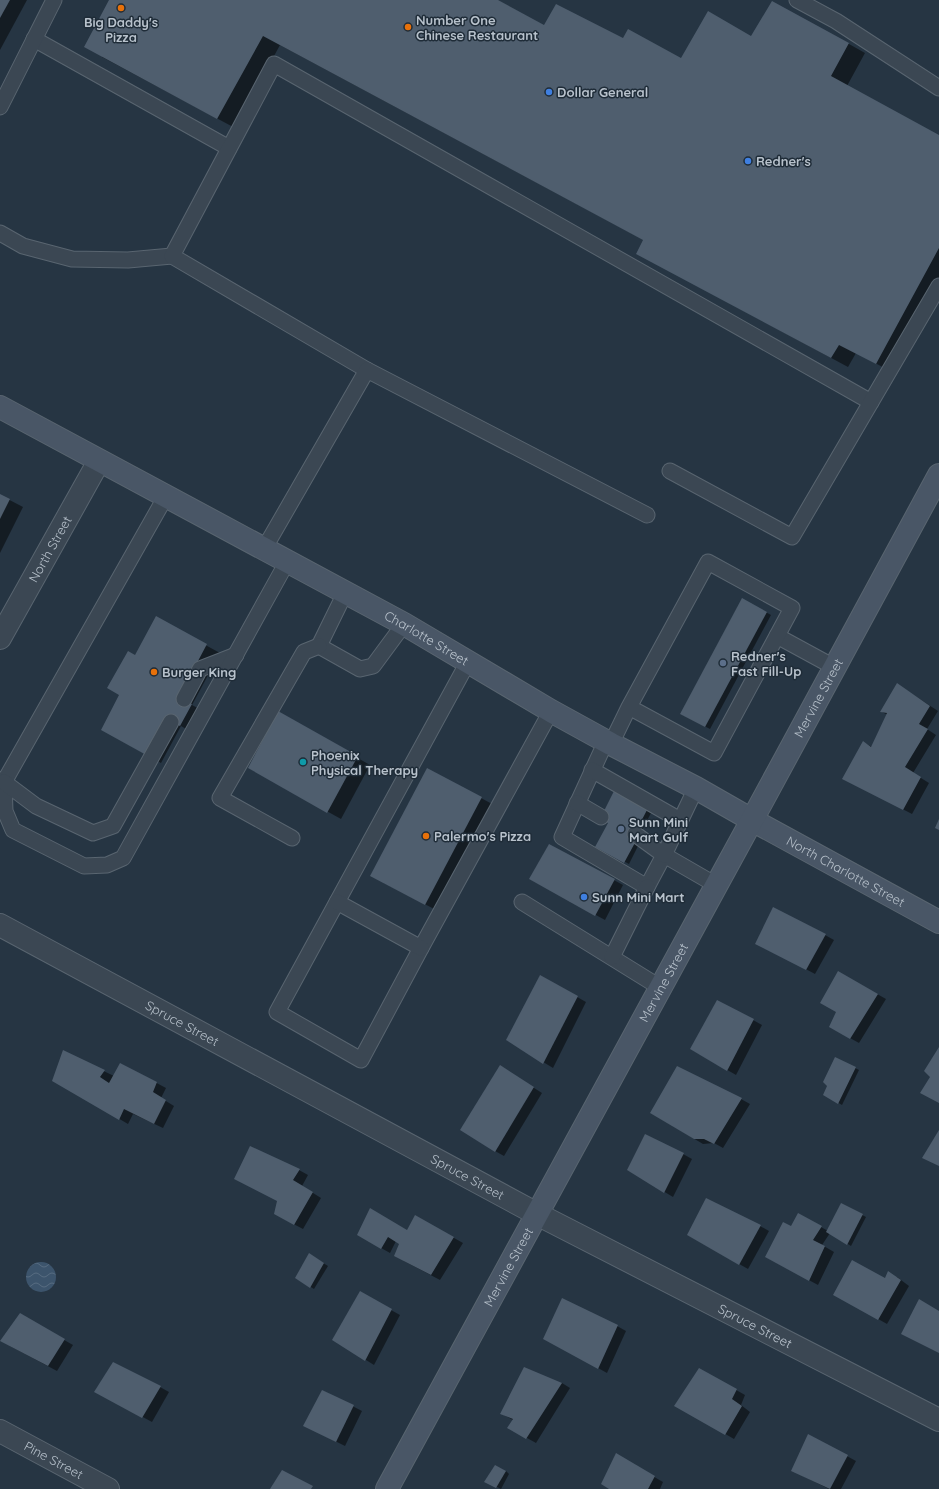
<svg xmlns="http://www.w3.org/2000/svg" width="939" height="1489" font-family="Quicksand,sans-serif">
<style>
.water{fill:url(#water-waves)}
.shadow{fill:#0007}
.building{fill:#4f5e6e}
.lines{fill:none;stroke-linecap:round;stroke-linejoin:round}
.lane-casing{stroke:#596570;stroke-width:17}
.street-casing{stroke:#596570;stroke-width:24}
.secondary-casing{stroke:#596570;stroke-width:24}
.lane{stroke:#3b4753;stroke-width:15}
.street{stroke:#3b4753;stroke-width:22}
.secondary{stroke:#495666;stroke-width:22}
.food-dot{fill:#e8710a;stroke:#1f2c38;stroke-width:1.5}
.shop-dot{fill:#3f7fe0;stroke:#1f2c38;stroke-width:1.5}
.service-dot{fill:#5c6f8a;stroke:#1f2c38;stroke-width:1.5}
.culture-dot{fill:#0f9aa8;stroke:#1f2c38;stroke-width:1.5}
.labels{text-anchor:middle;dominant-baseline:central;stroke-width:3;stroke-linejoin:round;paint-order:stroke}
.poi-label{font-size:13px;font-weight:bold;fill:#b8c2cc;stroke:#1f2c38;text-anchor:start}
.street-label{font-size:13px;fill:#b8c2cc;stroke:#1f2c38}
</style>
<defs>
<pattern id="water-waves" width="16" height="10" patternUnits="userSpaceOnUse"><rect width="16" height="10" fill="#3c546c"/><path d="M0 5q4-4 8 0t8 0" fill="none" stroke="#566b80"/></pattern>
</defs>
<rect width="100%" height="100%" fill="#263543"/>
<circle class="water" cx="41" cy="1277" r="15"/>
<g class="shadow">
<path d="M 0,0 L 27,0 L 0,50 Z"/>
<path d="M 110,0 L 496,0 L 544,26 L 624,39 L 682,59 L 752,38 L 849,44 L 865,53 L 847,86 L 939,137 L 939,289 L 894,373 L 856,353 L 848,367 L 655,263 L 644,240 L 280,45 L 235,128 L 102,57 Z"/>
<path d="M 0,495 L 23,507 L 0,553 Z"/>
<path d="M 742,599 L 771,615 L 710,729 L 681,714 Z"/>
<path d="M 156,618 L 220,653 L 192,705 L 205,712 L 193,733 L 181,726 L 161,763 L 115,737 L 121,695 L 135,656 Z"/>
<path d="M 897,684 L 938,711 L 927,729 L 936,735 L 913,773 L 929,783 L 912,814 L 852,783 L 863,742 L 872,747 L 888,715 L 882,712 Z"/>
<path d="M 279,713 L 370,765 L 341,819 L 249,768 Z"/>
<path d="M 614,793 L 651,813 L 637,840 L 640,842 L 629,864 L 597,847 L 609,823 Z"/>
<path d="M 481,798 L 494,805 L 438,911 L 384,883 Z"/>
<path d="M 549,845 L 623,885 L 605,920 L 530,879 Z"/>
<path d="M 825,935 L 834,940 L 815,974 L 764,947 Z"/>
<path d="M 838,972 L 886,999 L 859,1043 L 830,1027 L 838,1012 Z"/>
<path d="M 540,976 L 586,1002 L 553,1068 L 507,1040 Z"/>
<path d="M 753,1020 L 762,1025 L 736,1075 L 691,1049 Z"/>
<path d="M 64,1052 L 114,1076 L 121,1064 L 166,1088 L 161,1098 L 174,1106 L 163,1128 L 133,1114 L 128,1124 L 53,1080 Z"/>
<path d="M 855,1068 L 859,1070 L 842,1105 L 825,1095 L 829,1086 Z"/>
<path d="M 509,1072 L 542,1093 L 504,1156 L 495,1151 Z"/>
<path d="M 741,1099 L 750,1104 L 723,1148 L 714,1143 L 703,1144 L 651,1113 Z"/>
<path d="M 683,1154 L 692,1159 L 673,1197 L 628,1170 Z"/>
<path d="M 299,1170 L 308,1175 L 302,1186 L 321,1198 L 303,1229 L 284,1219 L 278,1201 Z"/>
<path d="M 841,1204 L 866,1217 L 851,1246 L 830,1233 L 822,1245 L 834,1252 L 818,1285 L 766,1257 L 792,1227 L 798,1214 L 828,1231 Z"/>
<path d="M 415,1216 L 463,1243 L 440,1280 L 404,1261 L 400,1244 L 396,1241 L 390,1253 L 358,1235 L 407,1231 Z"/>
<path d="M 760,1226 L 769,1231 L 748,1269 L 688,1235 Z"/>
<path d="M 309,1254 L 328,1266 L 314,1289 L 296,1278 Z"/>
<path d="M 897,1277 L 909,1286 L 887,1324 L 841,1298 L 885,1279 Z"/>
<path d="M 360,1293 L 400,1315 L 374,1365 L 334,1340 Z"/>
<path d="M 20,1315 L 73,1345 L 57,1371 L 10,1346 Z"/>
<path d="M 617,1326 L 626,1331 L 607,1373 L 544,1338 Z"/>
<path d="M 699,1369 L 745,1395 L 741,1405 L 750,1412 L 734,1439 L 675,1405 Z"/>
<path d="M 562,1383 L 570,1388 L 536,1443 L 509,1428 L 513,1420 L 502,1414 Z"/>
<path d="M 160,1387 L 169,1392 L 152,1422 L 104,1396 Z"/>
<path d="M 323,1391 L 362,1411 L 345,1446 L 313,1430 Z"/>
<path d="M 808,1435 L 856,1461 L 841,1489 L 829,1489 L 801,1475 Z"/>
<path d="M 616,1455 L 663,1482 L 660,1489 L 611,1489 Z"/>
<path d="M 506,1471 L 509,1474 L 501,1489 L 486,1481 Z"/>
</g>
<g class="building">
<path d="M 0,0 L 10,0 L 0,18 Z"/>
<path d="M 109,0 L 498,0 L 544,25 L 556,4 L 623,38 L 628,29 L 681,58 L 708,11 L 751,36 L 772,1 L 849,43 L 831,76 L 939,135 L 939,248 L 876,364 L 839,345 L 831,358 L 636,254 L 643,240 L 263,36 L 217,119 L 84,47 Z"/>
<path d="M 0,494 L 10,499 L 0,519 Z"/>
<path d="M 742,598 L 767,612 L 705,727 L 680,714 Z"/>
<path d="M 156,616 L 207,644 L 179,697 L 192,704 L 180,726 L 167,720 L 148,756 L 101,730 L 119,695 L 107,688 L 128,651 L 135,655 Z"/>
<path d="M 897,683 L 930,706 L 919,724 L 928,729 L 905,767 L 921,777 L 903,810 L 842,779 L 863,741 L 871,747 L 887,713 L 880,712 Z"/>
<path d="M 278,711 L 358,756 L 327,813 L 248,768 Z"/>
<path d="M 427,768 L 482,797 L 425,905 L 370,876 Z"/>
<path d="M 614,791 L 647,810 L 633,837 L 637,839 L 624,863 L 595,847 L 608,823 L 600,819 Z"/>
<path d="M 939,819 L 939,830 L 935,828 Z"/>
<path d="M 549,844 L 615,879 L 595,916 L 529,879 Z"/>
<path d="M 773,907 L 826,934 L 806,970 L 755,944 Z"/>
<path d="M 838,971 L 878,994 L 850,1039 L 829,1027 L 836,1012 L 820,1003 Z"/>
<path d="M 540,975 L 578,996 L 543,1064 L 506,1040 Z"/>
<path d="M 717,1000 L 754,1019 L 727,1071 L 690,1049 Z"/>
<path d="M 939,1047 L 939,1103 L 920,1093 L 930,1077 L 924,1071 Z"/>
<path d="M 63,1050 L 105,1070 L 100,1077 L 109,1083 L 120,1063 L 157,1082 L 153,1092 L 166,1100 L 154,1124 L 124,1109 L 119,1120 L 52,1081 Z"/>
<path d="M 835,1057 L 856,1067 L 838,1104 L 823,1095 L 827,1086 L 823,1082 Z"/>
<path d="M 500,1065 L 534,1087 L 495,1152 L 460,1130 Z"/>
<path d="M 677,1066 L 742,1098 L 714,1144 L 704,1139 L 694,1139 L 650,1113 Z"/>
<path d="M 939,1130 L 939,1166 L 922,1158 Z"/>
<path d="M 645,1134 L 684,1153 L 664,1193 L 627,1170 Z"/>
<path d="M 250,1146 L 300,1169 L 293,1180 L 313,1192 L 294,1225 L 274,1214 L 277,1201 L 234,1179 Z"/>
<path d="M 706,1198 L 761,1225 L 739,1265 L 687,1235 Z"/>
<path d="M 841,1203 L 863,1214 L 847,1245 L 826,1232 Z"/>
<path d="M 370,1208 L 407,1230 L 415,1215 L 454,1237 L 431,1275 L 394,1256 L 399,1244 L 388,1237 L 381,1249 L 357,1235 Z"/>
<path d="M 798,1213 L 822,1226 L 813,1240 L 825,1246 L 809,1281 L 765,1257 L 783,1222 L 791,1226 Z"/>
<path d="M 309,1253 L 324,1263 L 310,1288 L 295,1278 Z"/>
<path d="M 852,1260 L 885,1278 L 888,1271 L 901,1280 L 878,1320 L 833,1295 Z"/>
<path d="M 360,1291 L 392,1309 L 365,1361 L 332,1340 Z"/>
<path d="M 562,1298 L 618,1325 L 598,1369 L 543,1339 Z"/>
<path d="M 919,1299 L 939,1311 L 939,1353 L 901,1334 Z"/>
<path d="M 20,1313 L 65,1339 L 48,1366 L 0,1341 Z"/>
<path d="M 113,1362 L 161,1386 L 142,1418 L 94,1392 Z"/>
<path d="M 524,1367 L 562,1383 L 526,1439 L 507,1428 L 513,1419 L 500,1414 Z"/>
<path d="M 699,1368 L 737,1389 L 732,1399 L 742,1406 L 725,1435 L 674,1406 Z"/>
<path d="M 322,1390 L 354,1405 L 336,1442 L 303,1426 Z"/>
<path d="M 808,1434 L 848,1455 L 830,1489 L 791,1471 Z"/>
<path d="M 616,1453 L 655,1476 L 648,1489 L 609,1489 L 601,1484 Z"/>
<path d="M 495,1465 L 506,1471 L 496,1488 L 484,1482 Z"/>
<path d="M 282,1470 L 313,1486 L 311,1489 L 270,1489 Z"/>
</g>
<g class="lines">
<g class="lane-casing">
<g id="lane">
<path d="M 797,0 L 836,21 L 939,88"/>
<path d="M 34,39 L 229,148"/>
<path d="M 0,107 L 54,0"/>
<path d="M 0,233 L 23,246 L 72,259 L 128,260 L 172,256"/>
<path d="M 367,370 L 172,256 L 274,64 L 871,402"/>
<path d="M 670,471 L 792,537 L 939,286"/>
<path d="M 264,549 L 367,370 L 647,515"/>
<path d="M 345,593 L 319,646 L 360,669 L 373,666 L 404,624"/>
<path d="M 777,636 L 834,667"/>
<path d="M 468,662 L 277,1012 L 361,1060 L 421,948 L 551,711"/>
<path d="M 184,699 L 200,669 L 236,655"/>
<path d="M 606,741 L 562,837 L 647,887 L 664,855 L 716,885"/>
<path d="M 611,744 L 629,707 L 708,562 L 792,608 L 714,753 L 629,707"/>
<path d="M 592,770 L 680,820"/>
<path d="M 0,780 L 4,782 L 166,496"/>
<path d="M 4,782 L 5,811 L 13,830 L 84,866 L 107,865 L 123,858 L 287,562"/>
<path d="M 4,782 L 36,806 L 93,833 L 113,826 L 171,722"/>
<path d="M 577,803 L 601,817"/>
<path d="M 635,834 L 664,855 L 696,788"/>
<path d="M 292,838 L 220,798 L 304,652 L 319,646"/>
<path d="M 337,902 L 421,948"/>
<path d="M 522,902 L 661,988"/>
<path d="M 612,957 L 647,887"/>
</g>
</g>
<g class="street-casing">
<g id="street">
<path id="s1" d="M 0,638 L 99,461"/>
<path id="s2" d="M 0,925 L 537,1214 L 939,1420"/>
<path id="s3" d="M 0,1431 L 108,1489"/>
</g>
</g>
<g class="secondary-casing">
<g id="secondary">
<path id="s4" d="M 0,407 L 404,624 L 551,711 L 611,744 L 696,788 L 752,820 L 939,922"/>
<path id="s5" d="M 387,1489 L 752,820 L 939,475"/>
</g>
</g>
<use href="#lane" class="lane"/>
<use href="#street" class="street"/>
<use href="#secondary" class="secondary"/>
</g>
<g class="food-dot">
<circle cx="121" cy="8" r="4"/>
<circle cx="408" cy="27" r="4"/>
<circle cx="154" cy="672" r="4"/>
<circle cx="426" cy="836" r="4"/>
</g>
<g class="shop-dot">
<circle cx="549" cy="92" r="4"/>
<circle cx="748" cy="161" r="4"/>
<circle cx="584" cy="897" r="4"/>
</g>
<g class="service-dot">
<circle cx="723" cy="663" r="4"/>
<circle cx="621" cy="829" r="4"/>
</g>
<circle class="culture-dot" cx="303" cy="762" r="4"/>
<g class="labels">
<g class="poi-label">
<text x="416" y="20">Number One<tspan x="416" dy="15">Chinese Restaurant</tspan></text>
<text x="121" y="22" text-anchor="middle">Big Daddy's<tspan x="121" dy="15">Pizza</tspan></text>
<text x="557" y="92">Dollar General</text>
<text x="756" y="161">Redner's</text>
<text x="731" y="656">Redner's<tspan x="731" dy="15">Fast Fill-Up</tspan></text>
<text x="162" y="672">Burger King</text>
<text x="311" y="755">Phoenix<tspan x="311" dy="15">Physical Therapy</tspan></text>
<text x="629" y="822">Sunn Mini<tspan x="629" dy="15">Mart Gulf</tspan></text>
<text x="434" y="836">Palermo's Pizza</text>
<text x="592" y="897">Sunn Mini Mart</text>
</g>
<g class="street-label">
<text stroke="none"><textPath href="#s1" startOffset="102">North Street</textPath></text>
<text stroke="none"><textPath href="#s4" startOffset="485">Charlotte Street</textPath></text>
<text stroke="none"><textPath href="#s5" startOffset="901">Mervine Street</textPath></text>
<text stroke="none"><textPath href="#s4" startOffset="965">North Charlotte Street</textPath></text>
<text stroke="none"><textPath href="#s5" startOffset="577">Mervine Street</textPath></text>
<text stroke="none"><textPath href="#s2" startOffset="207">Spruce Street</textPath></text>
<text stroke="none"><textPath href="#s2" startOffset="531">Spruce Street</textPath></text>
<text stroke="none"><textPath href="#s5" startOffset="253">Mervine Street</textPath></text>
<text stroke="none"><textPath href="#s2" startOffset="855">Spruce Street</textPath></text>
<text stroke="none"><textPath href="#s3" startOffset="61">Pine Street</textPath></text>
</g>
</g>
</svg>
